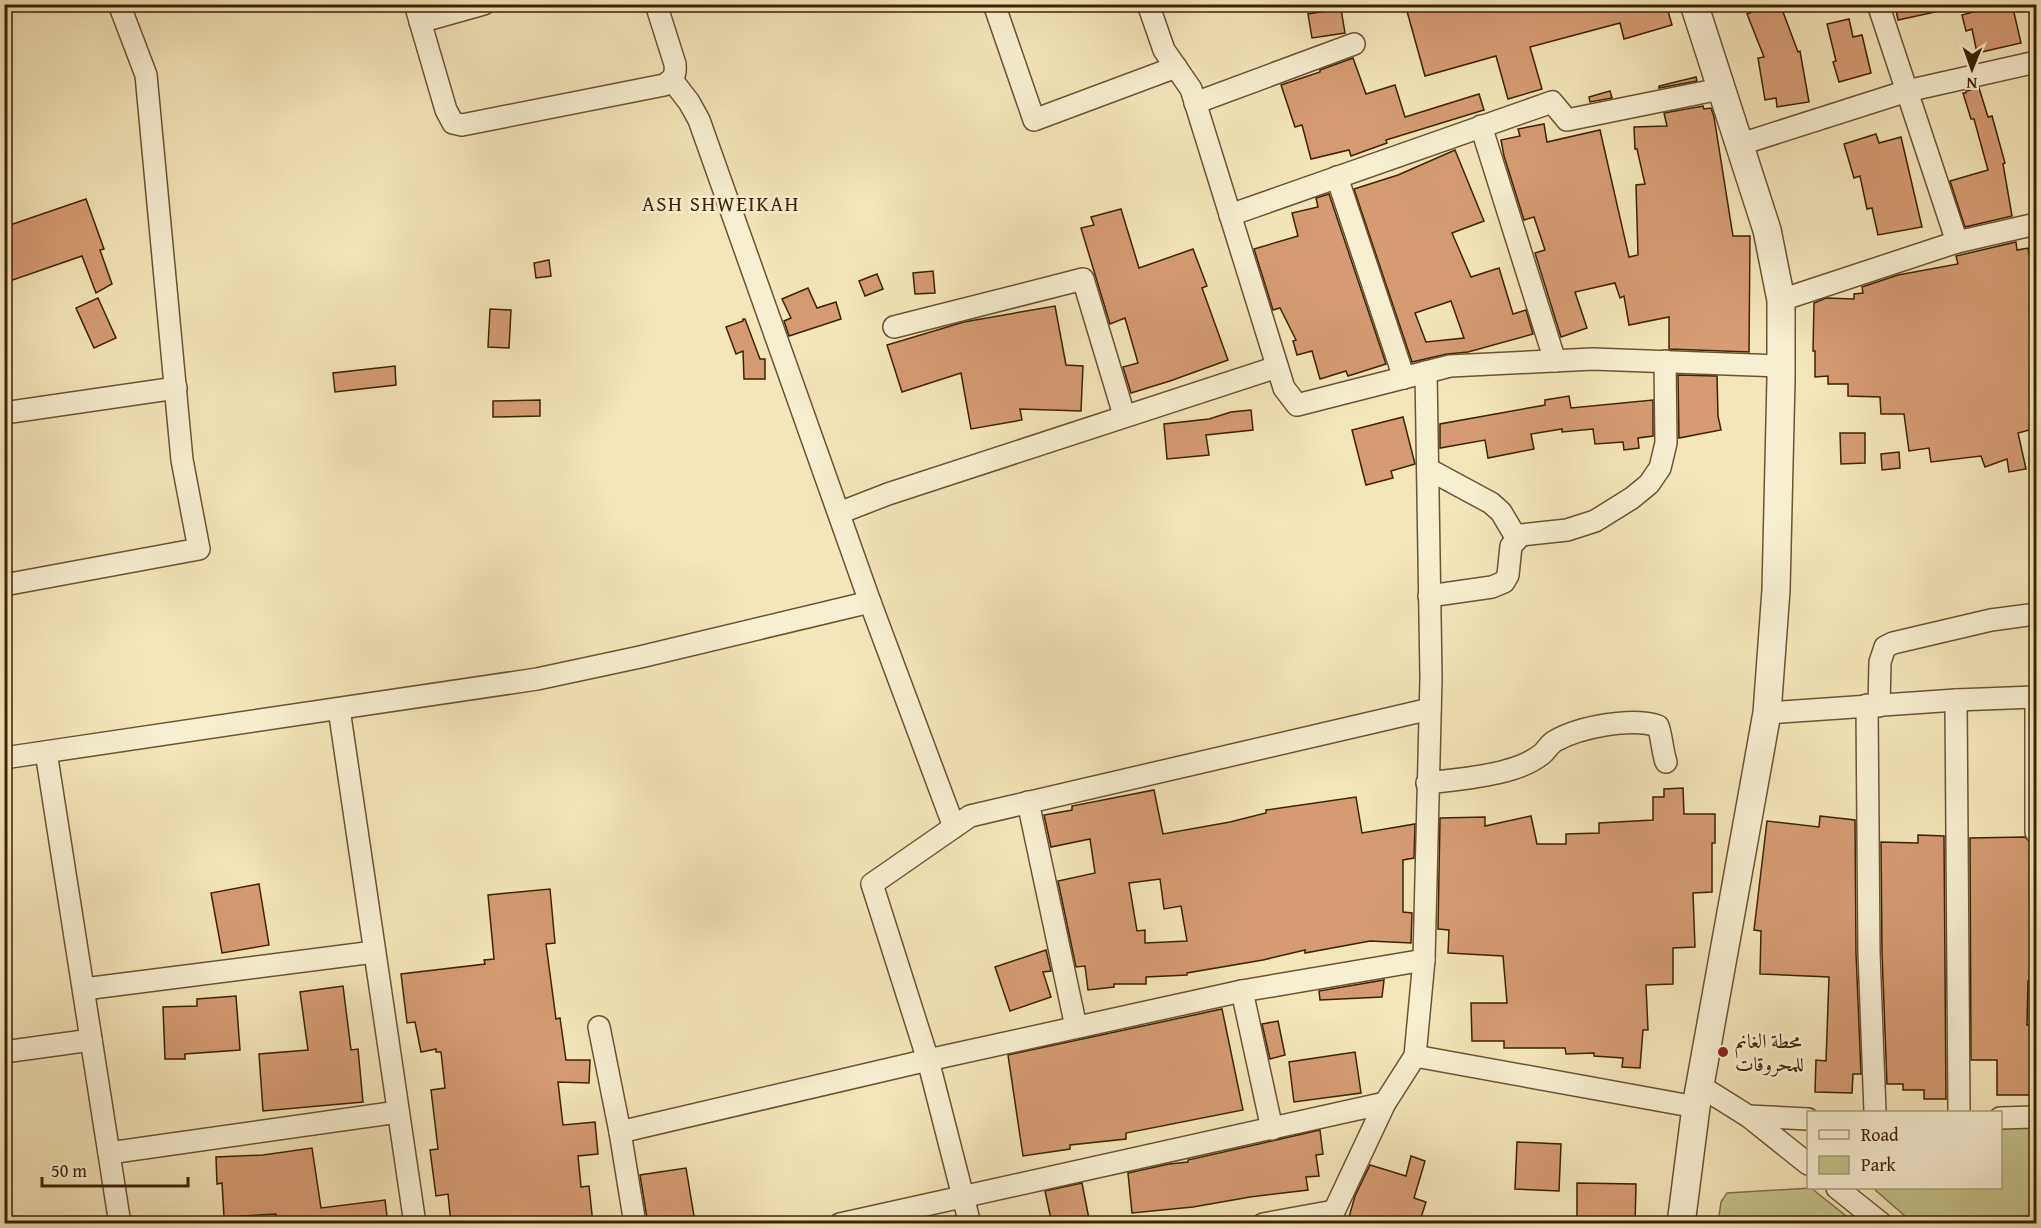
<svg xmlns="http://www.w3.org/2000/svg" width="2041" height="1228" font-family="'Gentium Book Plus',Amiri,serif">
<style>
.green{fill:#c3c389;stroke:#807346;stroke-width:1.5}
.building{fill:#d69b72;stroke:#3c2302;stroke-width:1.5;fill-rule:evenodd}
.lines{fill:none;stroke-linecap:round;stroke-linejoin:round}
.minor-casing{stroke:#6a5430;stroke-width:24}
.tertiary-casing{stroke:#6a5430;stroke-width:30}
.minor{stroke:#f7efd1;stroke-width:21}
.tertiary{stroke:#f7efd1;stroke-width:27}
.poi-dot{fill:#8f2418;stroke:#f7efd1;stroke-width:2}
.labels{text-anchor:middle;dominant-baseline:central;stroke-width:5;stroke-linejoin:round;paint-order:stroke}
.poi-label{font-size:20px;fill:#3c2302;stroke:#f7efd1;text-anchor:start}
.neighbourhood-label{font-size:21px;letter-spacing:1.5px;fill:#3c2302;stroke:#f7efd1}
</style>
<rect width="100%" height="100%" fill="#f3e6b8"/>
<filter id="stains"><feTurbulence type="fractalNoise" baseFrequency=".00333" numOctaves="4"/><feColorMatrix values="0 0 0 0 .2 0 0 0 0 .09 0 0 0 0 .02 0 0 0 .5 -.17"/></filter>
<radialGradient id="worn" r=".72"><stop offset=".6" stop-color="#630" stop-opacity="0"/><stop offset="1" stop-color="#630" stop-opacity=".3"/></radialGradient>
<g class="green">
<path d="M 2036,1124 L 2036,1223 L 1913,1223 L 1873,1188 L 2000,1188 L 2001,1125 Z"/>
<path d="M 1811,1188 L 1855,1223 L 1718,1223 L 1721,1202 L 1727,1193 Z"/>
</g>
<g class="building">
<path d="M 1405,4 L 1666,4 L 1672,25 L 1624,39 L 1620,23 L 1530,47 L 1542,89 L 1508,99 L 1496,56 L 1425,76 Z"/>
<path d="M 1771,4 L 1780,4 L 1798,52 L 1800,51 L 1809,102 L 1777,107 L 1776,98 L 1765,100 L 1758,58 L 1764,57 L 1747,14 Z"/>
<path d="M 1895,4 L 1940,4 L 1940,11 L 1898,20 Z"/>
<path d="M 2003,4 L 2012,4 L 2021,43 L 1977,53 L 1972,29 L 1966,31 L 1962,15 Z"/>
<path d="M 1341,9 L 1345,33 L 1312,38 L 1308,14 Z"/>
<path d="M 1849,19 L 1853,37 L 1862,35 L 1871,73 L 1839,82 L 1833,62 L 1836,61 L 1827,24 Z"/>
<path d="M 1353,58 L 1366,94 L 1395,85 L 1405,117 L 1479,94 L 1484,110 L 1386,140 L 1387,143 L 1351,156 L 1349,150 L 1311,159 L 1302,125 L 1295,127 L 1281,85 L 1320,72 L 1320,70 Z"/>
<path d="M 1696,77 L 1697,81 L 1659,88 L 1659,86 Z"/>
<path d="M 1979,88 L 1988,117 L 1992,116 L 2005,163 L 2003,164 L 2012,216 L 1965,227 L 1950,181 L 1988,170 L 1974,119 L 1971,119 L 1963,93 L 1966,93 L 1966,91 Z"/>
<path d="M 1610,91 L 1612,98 L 1590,102 L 1589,97 Z"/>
<path d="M 1703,106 L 1704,109 L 1711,108 L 1714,117 L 1733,236 L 1750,236 L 1749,352 L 1669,349 L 1669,317 L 1629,325 L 1624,296 L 1620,298 L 1615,283 L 1575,292 L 1587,328 L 1561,337 L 1535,253 L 1545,250 L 1534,217 L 1524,220 L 1504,156 L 1501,140 L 1520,136 L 1518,129 L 1544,124 L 1547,142 L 1600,130 L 1629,257 L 1638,255 L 1636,185 L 1645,184 L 1637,149 L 1635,149 L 1634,127 L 1667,126 L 1664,113 Z"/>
<path d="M 1876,134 L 1879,143 L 1901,137 L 1922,227 L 1878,235 L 1872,208 L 1867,209 L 1860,176 L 1854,178 L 1844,144 Z"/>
<path d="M 1455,150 L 1484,221 L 1452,233 L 1471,277 L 1499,268 L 1513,314 L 1526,310 L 1533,334 L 1468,352 L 1447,354 L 1412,362 L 1354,189 L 1398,175 ZM 1451,301 L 1464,338 L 1426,342 L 1415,313 Z"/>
<path d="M 1329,194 L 1386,364 L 1348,376 L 1346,371 L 1320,379 L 1312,351 L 1297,355 L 1293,341 L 1296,340 L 1280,308 L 1273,310 L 1254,249 L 1298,236 L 1292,213 L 1318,207 L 1316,198 Z"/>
<path d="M 86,199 L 104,249 L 100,250 L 112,284 L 96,293 L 82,256 L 4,283 L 4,227 Z"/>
<path d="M 1121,209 L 1139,268 L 1193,249 L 1207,286 L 1202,288 L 1228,360 L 1170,381 L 1131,393 L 1123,367 L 1138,363 L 1125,318 L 1110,324 L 1081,228 L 1094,225 L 1091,217 Z"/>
<path d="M 2016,242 L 2017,250 L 2028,248 L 2037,297 L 2037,386 L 2030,386 L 2037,407 L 2037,428 L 2018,433 L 2026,469 L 2009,472 L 2007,459 L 1985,467 L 1981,456 L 1931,462 L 1929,448 L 1909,451 L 1904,414 L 1881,414 L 1880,397 L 1848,396 L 1848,384 L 1828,384 L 1828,376 L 1815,377 L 1815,351 L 1813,351 L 1814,303 L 1826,298 L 1854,299 L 1854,294 L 1863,293 L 1862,287 L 1898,275 L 1958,264 L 1956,256 Z"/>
<path d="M 549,260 L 551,276 L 536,278 L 534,263 Z"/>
<path d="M 933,271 L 935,293 L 915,294 L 913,273 Z"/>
<path d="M 877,274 L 883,289 L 865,296 L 859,281 Z"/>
<path d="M 808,288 L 817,308 L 836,302 L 841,319 L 789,336 L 784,321 L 791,318 L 782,299 Z"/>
<path d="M 98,298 L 116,338 L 94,348 L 76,308 Z"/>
<path d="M 1055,306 L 1066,365 L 1083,366 L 1081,411 L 1020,409 L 1022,420 L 971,429 L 961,373 L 902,392 L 887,345 L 964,322 Z"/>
<path d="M 490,309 L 511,310 L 509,348 L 488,347 Z"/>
<path d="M 743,319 L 745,319 L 760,359 L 765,359 L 765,379 L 744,379 L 743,351 L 736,354 L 726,327 L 743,321 Z"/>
<path d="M 395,366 L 396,385 L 335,392 L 333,373 Z"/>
<path d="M 1678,375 L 1717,376 L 1718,416 L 1721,430 L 1679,438 Z"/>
<path d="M 1569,396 L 1571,408 L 1653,400 L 1653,436 L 1638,438 L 1639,448 L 1624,450 L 1623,442 L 1595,444 L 1593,429 L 1562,432 L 1562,429 L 1531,434 L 1534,449 L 1488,458 L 1485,440 L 1440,448 L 1440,424 L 1545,405 L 1545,400 Z"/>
<path d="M 540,400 L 540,416 L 493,417 L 493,401 Z"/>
<path d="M 1251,410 L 1253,430 L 1206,435 L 1209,455 L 1167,459 L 1164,424 L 1209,419 L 1231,412 Z"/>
<path d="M 1403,417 L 1415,464 L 1391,471 L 1393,478 L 1366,485 L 1352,430 Z"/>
<path d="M 1840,433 L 1865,433 L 1865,463 L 1841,464 Z"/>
<path d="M 1899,452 L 1900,468 L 1882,470 L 1881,454 Z"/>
<path d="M 1683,788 L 1684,814 L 1715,814 L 1715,843 L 1712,843 L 1712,892 L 1693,893 L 1695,947 L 1673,948 L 1673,984 L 1646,985 L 1648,1030 L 1643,1030 L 1640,1068 L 1622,1067 L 1623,1058 L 1594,1056 L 1594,1053 L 1566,1054 L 1565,1048 L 1504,1048 L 1504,1041 L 1472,1041 L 1471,1003 L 1507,1003 L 1503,956 L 1448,953 L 1449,930 L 1438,929 L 1440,818 L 1485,817 L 1485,826 L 1531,816 L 1537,844 L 1566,844 L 1566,834 L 1599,833 L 1599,823 L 1653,820 L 1653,797 L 1664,797 L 1664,789 Z"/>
<path d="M 1154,790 L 1163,834 L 1230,822 L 1266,813 L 1266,810 L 1356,797 L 1362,833 L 1415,824 L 1414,858 L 1403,860 L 1403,912 L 1412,913 L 1411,943 L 1370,941 L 1305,953 L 1305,950 L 1263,960 L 1187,973 L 1187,975 L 1146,977 L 1146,984 L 1114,984 L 1114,987 L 1088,990 L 1085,966 L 1076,967 L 1058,881 L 1095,873 L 1090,839 L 1051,847 L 1044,815 L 1072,810 L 1072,806 ZM 1160,879 L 1164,909 L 1181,906 L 1187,941 L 1145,943 L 1145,930 L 1137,931 L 1129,883 Z"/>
<path d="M 1820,816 L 1855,820 L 1856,953 L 1861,1074 L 1853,1074 L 1852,1093 L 1815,1092 L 1816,1060 L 1826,1061 L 1829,977 L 1760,974 L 1761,931 L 1754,930 L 1767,821 L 1819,827 Z"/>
<path d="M 1918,835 L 1944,836 L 1946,1099 L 1924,1099 L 1924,1090 L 1903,1090 L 1903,1084 L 1887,1084 L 1882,953 L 1881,842 L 1918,843 Z"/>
<path d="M 2025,837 L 2031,843 L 2032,980 L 2028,981 L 2027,1025 L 2032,1025 L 2031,1095 L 1997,1095 L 1997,1060 L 1971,1060 L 1970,838 Z"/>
<path d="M 259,884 L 269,945 L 222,953 L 211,893 Z"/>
<path d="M 550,889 L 555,943 L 546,944 L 556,1019 L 560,1018 L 566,1060 L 590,1060 L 589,1083 L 558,1082 L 563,1125 L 595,1122 L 598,1154 L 578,1156 L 581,1187 L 589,1186 L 593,1224 L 451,1224 L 448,1194 L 436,1196 L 430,1150 L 438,1149 L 431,1090 L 445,1088 L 441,1052 L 436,1052 L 436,1049 L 421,1052 L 415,1022 L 407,1023 L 401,974 L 485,964 L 484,960 L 494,959 L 488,895 Z"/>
<path d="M 1046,950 L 1051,971 L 1043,972 L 1051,997 L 1010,1011 L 995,967 Z"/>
<path d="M 1384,980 L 1382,997 L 1320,1000 L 1319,991 Z"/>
<path d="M 343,986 L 351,1050 L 358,1049 L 363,1102 L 263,1111 L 259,1054 L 308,1050 L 300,992 Z"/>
<path d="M 236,996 L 240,1050 L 185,1054 L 185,1059 L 165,1059 L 163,1007 L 197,1006 L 197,999 Z"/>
<path d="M 1222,1009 L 1243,1110 L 1126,1133 L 1126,1139 L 1070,1145 L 1070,1149 L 1023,1156 L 1008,1055 Z"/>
<path d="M 1278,1021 L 1285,1055 L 1270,1059 L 1262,1024 Z"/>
<path d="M 1355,1052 L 1361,1093 L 1294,1102 L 1289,1062 Z"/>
<path d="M 1320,1130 L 1323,1154 L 1316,1155 L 1319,1176 L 1306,1177 L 1308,1190 L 1250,1197 L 1193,1207 L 1132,1213 L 1128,1173 L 1169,1164 L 1188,1162 L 1188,1160 Z"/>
<path d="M 1517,1142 L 1561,1144 L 1559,1191 L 1515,1189 Z"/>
<path d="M 312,1148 L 321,1208 L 385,1200 L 388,1224 L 278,1224 L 276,1214 L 224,1217 L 222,1183 L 217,1184 L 216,1157 L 263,1155 Z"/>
<path d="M 1411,1156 L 1425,1161 L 1414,1198 L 1426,1202 L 1419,1224 L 1347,1224 L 1355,1196 L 1370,1165 L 1406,1176 Z"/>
<path d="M 686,1168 L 695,1222 L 648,1224 L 640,1175 Z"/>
<path d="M 1082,1183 L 1090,1224 L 1052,1224 L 1045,1191 Z"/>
<path d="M 1577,1183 L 1636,1184 L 1635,1224 L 1582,1224 L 1582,1219 L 1577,1219 Z"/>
</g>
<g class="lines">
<g class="minor-casing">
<g id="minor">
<path d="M 415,4 L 446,110 L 453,123 L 462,125 L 664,85 C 674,79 676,75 675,64 L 656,4"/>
<path d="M 994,4 L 1034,120 L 1176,67"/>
<path d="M 1148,4 L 1164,50 L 1191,89 L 1284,388 L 1297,405 L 1450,366 L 1593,359 L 1781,366"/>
<path d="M 1878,4 L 1957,242"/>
<path d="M 420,22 L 484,4"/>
<path d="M 672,80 L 689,102 L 699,120 L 870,602 L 954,827"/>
<path d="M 1195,103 L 1354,44"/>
<path d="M 1481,126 L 1555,361"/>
<path d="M 1738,145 L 1907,91 L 2036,62"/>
<path d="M 1337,177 L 1404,378"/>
<path d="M 1230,215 L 1552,102 L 1567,120 L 1720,89"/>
<path d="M 1781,300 L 1957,242 L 2036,224"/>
<path d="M 894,327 L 1083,279 L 1124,415"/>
<path d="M 4,413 L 176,388"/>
<path d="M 1428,469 L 1491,503 L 1501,512 L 1517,539"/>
<path d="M 839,513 L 888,494 L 1277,367"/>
<path d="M 4,585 L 199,549 L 182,460 L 146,75 L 119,4"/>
<path d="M 1429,596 L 1492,587 L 1504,582 L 1508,575 L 1511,546 L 1521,535 L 1567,530 L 1595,521 L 1632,498 L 1649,484 L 1660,468 L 1666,443 L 1665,361"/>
<path d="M 2036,697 L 2036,832"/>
<path d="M 1956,700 L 1959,1112"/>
<path d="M 1867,705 L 1869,953 L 1875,1112"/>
<path d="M 1879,706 L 1880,662 L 1885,647 L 1893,643 L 1991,620 L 2036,614"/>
<path d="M 339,709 L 415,1224"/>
<path d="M 1767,713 L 1956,700 L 2036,697"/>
<path d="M 46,752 L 120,1224"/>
<path d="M 4,758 L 537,679 L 640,657 L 870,602"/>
<path d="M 1427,783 C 1452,780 1480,778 1505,771 C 1517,768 1532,762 1542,754 C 1547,750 1549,744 1555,741 C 1579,727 1632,717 1658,726 C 1662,737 1662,750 1666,762"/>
<path d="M 1028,802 L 1076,1027"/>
<path d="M 84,989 L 374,952"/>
<path d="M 1242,991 L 1272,1129"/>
<path d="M 599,1027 L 620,1132 L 635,1224"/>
<path d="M 4,1052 L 91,1040"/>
<path d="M 1415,1056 L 1696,1107"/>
<path d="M 1700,1086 L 1748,1116 L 1808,1164"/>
<path d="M 1748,1116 L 1808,1119"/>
<path d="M 2000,1118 L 2036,1117"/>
<path d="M 620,1132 L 928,1060 L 1242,991 L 1424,960"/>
<path d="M 109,1153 L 398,1112"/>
<path d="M 1837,1188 L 1882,1224"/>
<path d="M 840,1224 L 1385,1103"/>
<path d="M 970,1224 L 928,1060 L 872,884 L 970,816 L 1430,709"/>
<path d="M 1263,1224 L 1334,1211"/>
<path d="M 1328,1224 L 1385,1103 L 1415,1056 L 1424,960 L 1431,678 L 1426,372"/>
</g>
</g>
<g class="tertiary-casing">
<path id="tertiary" d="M 1681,1224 L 1696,1107 L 1767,713 L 1776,590 L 1781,379 L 1781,300 L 1767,230 L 1694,4"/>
</g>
<use href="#minor" class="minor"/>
<use href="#tertiary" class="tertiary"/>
</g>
<circle class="poi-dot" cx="1723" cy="1052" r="6"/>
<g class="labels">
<g class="poi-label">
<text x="1735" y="1040">محطة الغانم<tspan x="1735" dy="23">للمحروقات</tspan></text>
</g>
<g class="neighbourhood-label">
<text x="721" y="203">ASH SHWEIKAH</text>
</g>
</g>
<rect width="2041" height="1228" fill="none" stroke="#f3e6b8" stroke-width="24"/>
<rect x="6" y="6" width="2029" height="1216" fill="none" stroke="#3c2302" stroke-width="3"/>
<rect x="12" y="12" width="2017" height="1204" fill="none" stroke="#3c2302" stroke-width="1.5"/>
<rect x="1807" y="1111" width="195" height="78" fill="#f7efd1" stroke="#ac9d7e" stroke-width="1.5"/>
<rect x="1819" y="1130" width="30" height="9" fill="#f7efd1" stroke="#ac9d7e" stroke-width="1.5"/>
<text x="1861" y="1141" font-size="18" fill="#3c2302">Road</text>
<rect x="1819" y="1156" width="30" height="18" fill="#c3c389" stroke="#ac9d7e" stroke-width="1.5"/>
<text x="1861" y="1171" font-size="18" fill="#3c2302">Park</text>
<g transform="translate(1972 69) rotate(181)" stroke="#f7efd1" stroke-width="4.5" paint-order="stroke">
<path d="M0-4.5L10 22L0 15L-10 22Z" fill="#3c2302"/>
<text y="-9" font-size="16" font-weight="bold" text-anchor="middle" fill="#3c2302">N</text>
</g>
<path d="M42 1177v9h146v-9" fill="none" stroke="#3c2302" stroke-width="3"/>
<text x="51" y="1177" font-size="18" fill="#3c2302" stroke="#f7efd1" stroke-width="4.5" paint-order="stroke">50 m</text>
<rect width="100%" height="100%" filter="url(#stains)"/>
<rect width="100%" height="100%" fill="url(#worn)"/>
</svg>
